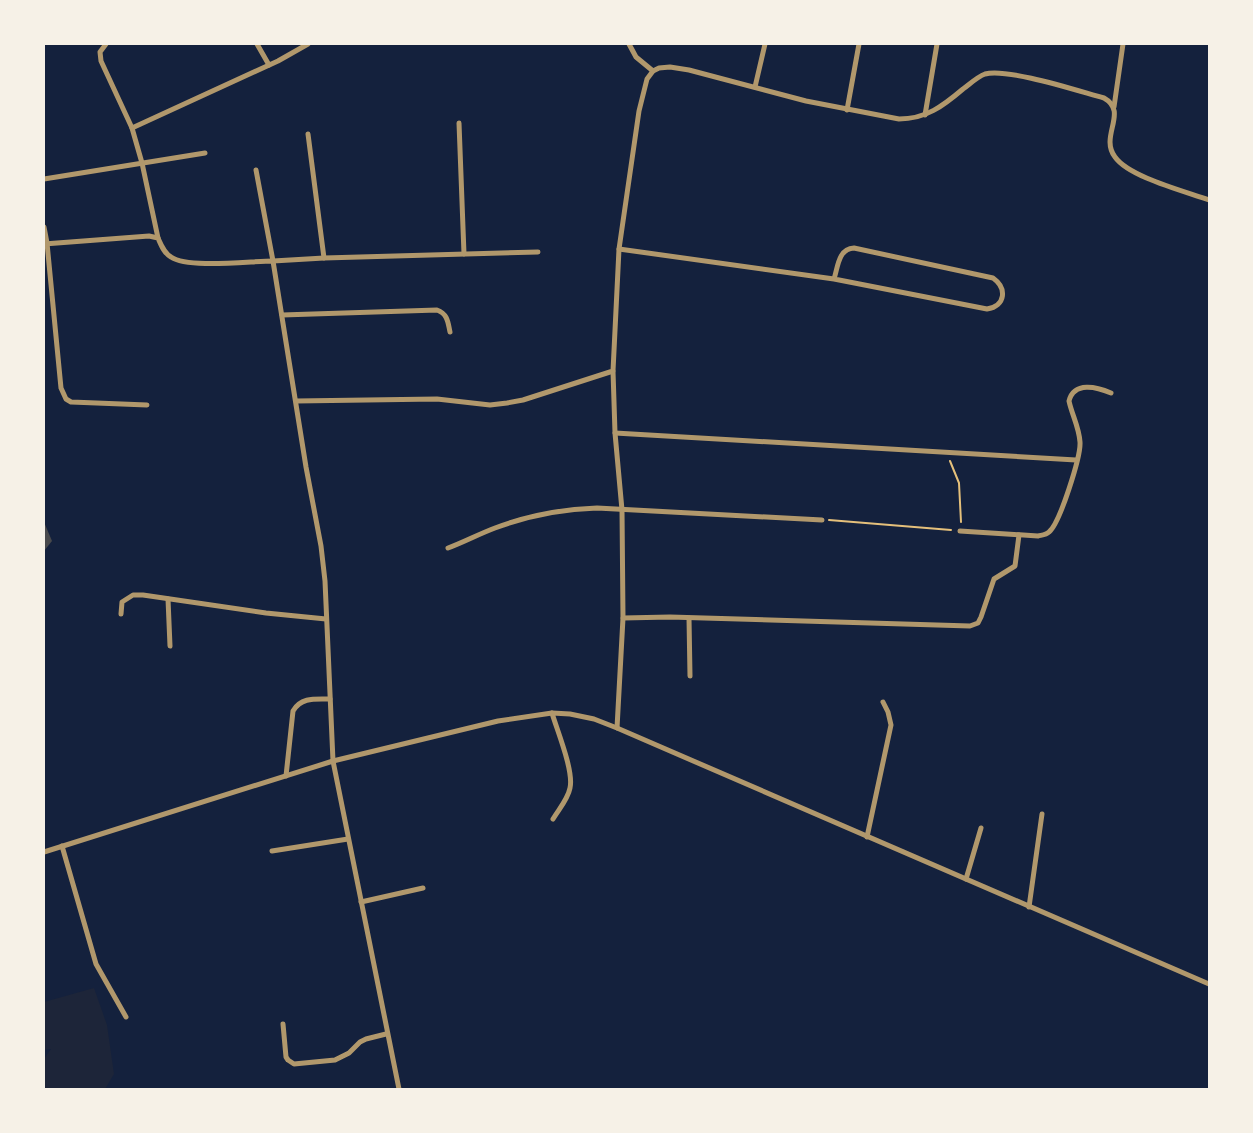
<svg xmlns="http://www.w3.org/2000/svg" width="1253" height="1133" font-family="'Noto Sans',sans-serif">
<style>
.green{fill:#1d2539}
.building{fill:#48494c}
.lines{fill:none;stroke-linecap:round;stroke-linejoin:round}
.path{stroke:#e5c07b;stroke-width:2}
.minor{stroke:#b1986c;stroke-width:5}
</style>
<rect width="100%" height="100%" fill="#14213d"/>
<path class="green" d="M 94,988 L 107,1025 L 114,1074 L 105,1089 L 44,1089 L 44,1059 L 51,1049 L 44,1050 L 44,1002 Z"/>
<path class="building" d="M 44,522 L 52,541 L 44,551 Z"/>
<g class="lines">
<g class="path">
<path d="M 950,461 L 959,483 L 961,522"/>
<path d="M 829,520 L 951,530"/>
</g>
<g class="minor">
<path d="M 106,44 L 100,52 L 101,61 L 132,128"/>
<path d="M 257,44 L 269,65"/>
<path d="M 629,44 L 636,57 L 653,71"/>
<path d="M 755,87 L 765,44"/>
<path d="M 1114,107 L 1123,44"/>
<path d="M 847,110 L 859,44"/>
<path d="M 925,115 L 937,44"/>
<path d="M 459,123 L 464,254"/>
<path d="M 308,134 L 324,258"/>
<path d="M 256,170 L 273,261 L 324,258 L 538,252"/>
<path d="M 44,179 L 205,153"/>
<path d="M 44,227 L 47,243 L 61,388 L 66,399 L 71,402 L 147,405"/>
<path d="M 158,238 L 142,163 L 132,128 L 278,61 L 308,44"/>
<path d="M 44,244 L 149,236 L 158,238 C 161,245 164,253 171,257 C 188,269 251,261 273,261 L 306,467 L 321,546 L 325,581 L 333,761 L 399,1089"/>
<path d="M 619,249 L 834,279 L 987,309 C 1006,306 1007,288 993,278 L 854,248 C 838,249 838,267 834,279"/>
<path d="M 282,315 L 437,310 C 448,314 448,323 450,332"/>
<path d="M 613,371 L 615,433 L 622,510 L 623,618 L 617,728"/>
<path d="M 296,401 L 437,399 L 490,405 L 507,403 L 523,400 L 613,371 L 619,249 L 639,111 L 647,79 L 653,71 L 659,68 L 670,67 L 689,70 L 806,101 L 899,119 C 926,119 943,106 963,89 C 970,84 977,77 985,74 C 1008,68 1078,91 1104,98 C 1129,112 1099,136 1115,157 C 1129,177 1184,191 1209,200"/>
<path d="M 615,433 L 1076,460"/>
<path d="M 960,531 L 1038,536 C 1042,535 1046,535 1049,532 C 1060,523 1081,456 1080,442 C 1079,427 1072,415 1069,401 C 1074,381 1097,387 1111,393"/>
<path d="M 448,548 C 464,542 479,534 495,528 C 527,516 562,509 597,508 L 822,520"/>
<path d="M 168,599 L 170,646"/>
<path d="M 121,614 L 122,602 L 133,595 L 143,595 L 266,613 L 326,619"/>
<path d="M 623,618 L 670,617 L 970,626 L 978,623 L 981,617 L 994,579 L 1015,566 L 1019,535"/>
<path d="M 689,618 L 690,676"/>
<path d="M 552,713 C 557,730 574,771 570,788 C 568,799 559,809 553,819"/>
<path d="M 286,776 L 293,711 C 301,697 315,699 330,699"/>
<path d="M 867,837 L 891,725 L 888,712 L 883,702"/>
<path d="M 62,846 L 96,964 L 126,1017"/>
<path d="M 272,851 L 348,839"/>
<path d="M 44,852 L 333,761 L 498,721 L 552,713 L 570,714 L 594,719 L 617,728 L 1209,984"/>
<path d="M 966,879 L 981,828"/>
<path d="M 361,902 L 423,888"/>
<path d="M 1029,907 L 1042,814"/>
<path d="M 283,1024 L 286,1057 L 288,1060 L 294,1064 L 335,1060 L 349,1053 L 360,1042 L 366,1039 L 386,1034"/>
</g>
</g>
<rect width="1253" height="1133" fill="none" stroke="#f6f1e7" stroke-width="90"/>
</svg>
